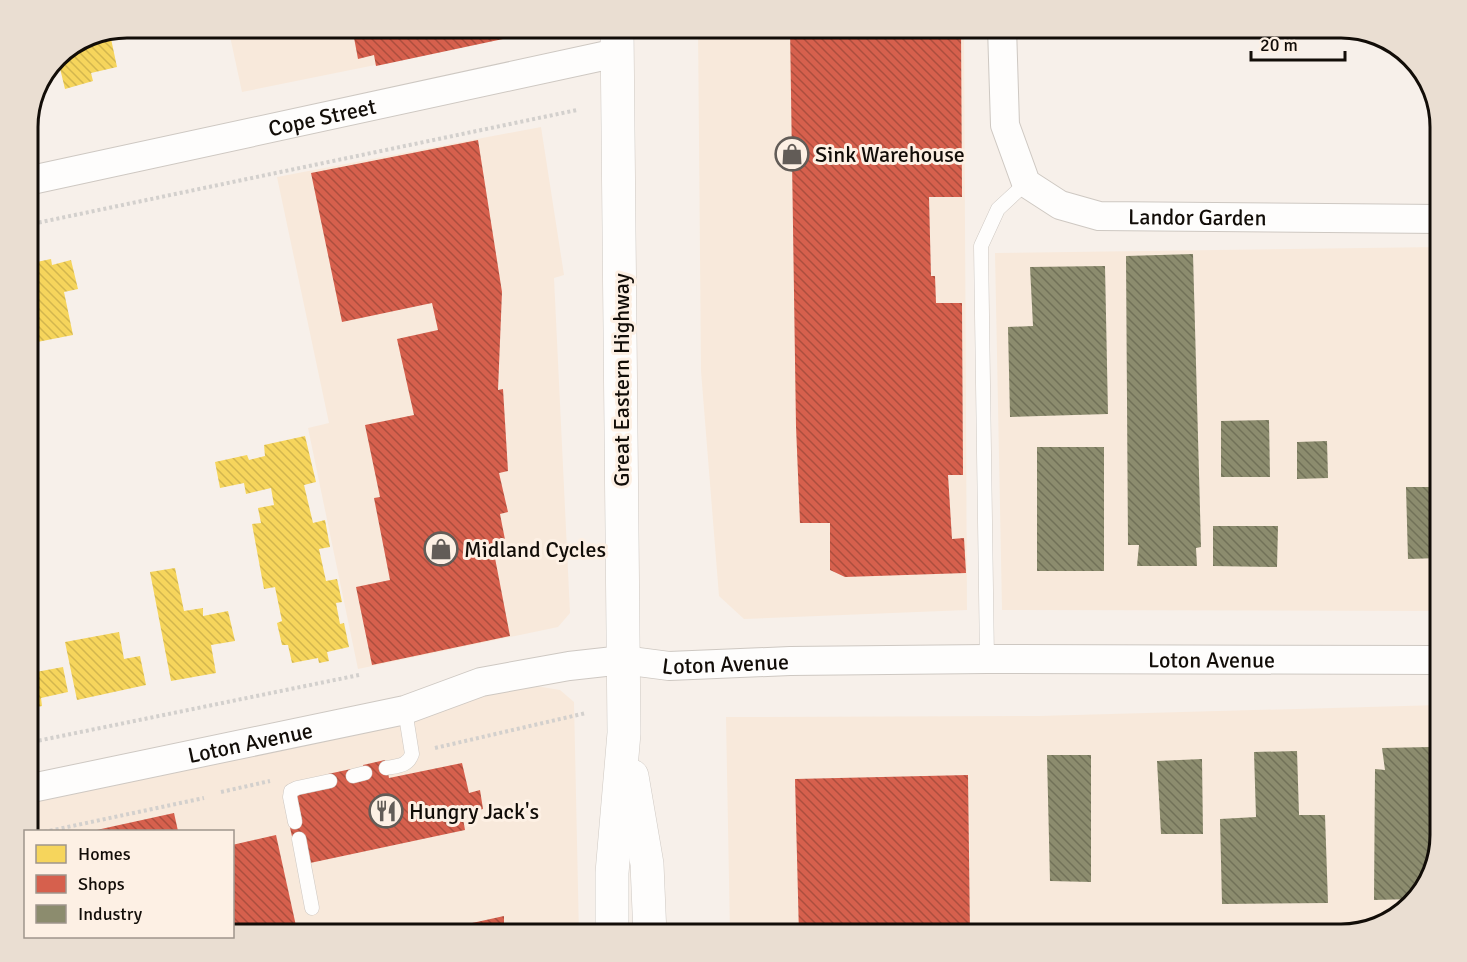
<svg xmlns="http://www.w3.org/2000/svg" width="1467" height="962" font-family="Signika,sans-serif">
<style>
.built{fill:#f8e9db}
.homes{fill:url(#homes-back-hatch)}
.shops{fill:url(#shops-back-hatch)}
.industry{fill:url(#industry-back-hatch)}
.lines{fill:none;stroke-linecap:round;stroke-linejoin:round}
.lane-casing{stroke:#cec8c2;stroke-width:15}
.street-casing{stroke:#cec8c2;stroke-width:30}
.highway-casing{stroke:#cec8c2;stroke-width:34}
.path{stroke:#d3d0cd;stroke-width:4;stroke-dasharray:3 3;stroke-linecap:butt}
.lane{stroke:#fefdfc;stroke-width:14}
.street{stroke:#fefdfc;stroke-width:28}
.highway{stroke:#fefdfc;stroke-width:33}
.labels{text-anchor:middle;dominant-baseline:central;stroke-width:6;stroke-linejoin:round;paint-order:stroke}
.street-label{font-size:22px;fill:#120d08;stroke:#fdf0e4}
.poi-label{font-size:22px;fill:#120d08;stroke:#fdf0e4;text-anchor:start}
.rim{fill:none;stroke:#120d08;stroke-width:3}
</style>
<defs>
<pattern id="homes-back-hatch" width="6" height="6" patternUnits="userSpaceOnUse" patternTransform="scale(1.5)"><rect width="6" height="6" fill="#f6d55c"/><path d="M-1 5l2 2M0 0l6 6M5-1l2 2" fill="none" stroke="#d2b64e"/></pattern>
<pattern id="shops-back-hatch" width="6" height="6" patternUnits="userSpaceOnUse" patternTransform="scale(1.5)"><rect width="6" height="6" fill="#d6604d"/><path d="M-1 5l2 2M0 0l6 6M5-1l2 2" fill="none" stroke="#ac4e3e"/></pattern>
<pattern id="industry-back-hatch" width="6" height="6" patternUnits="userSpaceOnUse" patternTransform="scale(1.5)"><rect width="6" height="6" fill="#8c8c6e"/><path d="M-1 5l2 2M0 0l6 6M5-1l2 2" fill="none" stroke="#717158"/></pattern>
</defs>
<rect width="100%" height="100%" fill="#f7f0ea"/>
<g class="built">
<path d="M 228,27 L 544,27 L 538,32 L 242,92 Z"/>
<path d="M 698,27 L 964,27 L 967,610 L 744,619 L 719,596 L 701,371 Z"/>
<path d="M 541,127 L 564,275 L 554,278 L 570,613 L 558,627 L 358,669 L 308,428 L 329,423 L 277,177 Z"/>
<path d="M 1440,247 L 1440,611 L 1002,610 L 995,253 Z"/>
<path d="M 536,686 L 560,690 L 574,702 L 579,935 L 233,935 L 232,832 L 27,831 L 27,789 L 405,710 Z"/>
<path d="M 1440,705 L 1440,836 L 1423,891 L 1390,922 L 1341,935 L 730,935 L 726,717 L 1039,716 Z"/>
</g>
<g class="homes">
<path d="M 110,34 L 117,67 L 91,73 L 93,81 L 65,89 L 57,56 Z"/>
<path d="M 51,259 L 52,265 L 71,260 L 78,289 L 64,292 L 73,335 L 27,344 L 27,264 Z"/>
<path d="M 305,436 L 316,482 L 304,485 L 313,523 L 325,520 L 330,547 L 319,549 L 326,581 L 337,579 L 342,602 L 336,603 L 340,624 L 344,623 L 349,647 L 327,652 L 329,661 L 319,663 L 318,658 L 292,663 L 288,645 L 282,645 L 277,623 L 282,621 L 275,587 L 264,589 L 252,524 L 261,523 L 258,508 L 274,505 L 271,488 L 246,494 L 244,483 L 220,488 L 215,462 L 247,455 L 249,460 L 265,456 L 264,445 Z"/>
<path d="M 175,568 L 184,611 L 203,608 L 203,616 L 228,611 L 235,641 L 211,645 L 216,673 L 171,681 L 150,572 Z"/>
<path d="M 119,632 L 124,659 L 140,656 L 146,685 L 77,700 L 65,642 Z"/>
<path d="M 34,664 L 36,672 L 63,667 L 68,692 L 41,698 L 42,706 L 27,709 L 27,666 Z"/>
</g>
<g class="shops">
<path d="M 352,27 L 539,27 L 540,31 L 376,66 L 374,55 L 358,59 Z"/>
<path d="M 790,27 L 961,27 L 962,197 L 929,197 L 931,276 L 935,276 L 936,303 L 962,303 L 963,475 L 948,475 L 952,539 L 964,538 L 966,573 L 845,577 L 830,570 L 830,523 L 800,523 L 796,426 Z"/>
<path d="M 478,140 L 502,292 L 498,390 L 503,389 L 508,471 L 499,473 L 508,512 L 500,514 L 508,555 L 495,558 L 510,636 L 372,665 L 356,587 L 390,580 L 374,498 L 380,497 L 365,425 L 414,415 L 397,339 L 438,330 L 432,303 L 342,322 L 311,173 Z"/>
<path d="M 385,760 L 389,778 L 462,763 L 469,793 L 480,790 L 483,809 L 462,813 L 465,830 L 310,863 L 293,841 L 289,823 L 302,820 L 296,793 L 331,785 L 328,774 L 351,769 L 354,781 L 366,779 L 363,765 Z"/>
<path d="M 968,775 L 970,935 L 799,935 L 795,779 Z"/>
<path d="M 174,813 L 178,831 L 92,831 Z"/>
<path d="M 276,835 L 298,935 L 232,935 L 232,845 Z"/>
<path d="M 504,916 L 504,935 L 422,935 L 422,934 Z"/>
</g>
<g class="industry">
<path d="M 1193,254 L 1201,547 L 1196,548 L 1197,566 L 1137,566 L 1139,545 L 1128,545 L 1126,256 Z"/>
<path d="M 1105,266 L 1108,414 L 1010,417 L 1008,327 L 1033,326 L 1030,267 Z"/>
<path d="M 1269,420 L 1270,477 L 1221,477 L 1221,421 Z"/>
<path d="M 1327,441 L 1328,478 L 1297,479 L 1297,442 Z"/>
<rect x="1037" y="447" width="67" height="124"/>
<path d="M 1406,487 L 1440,487 L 1440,558 L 1408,559 Z"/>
<path d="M 1213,526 L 1278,526 L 1277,567 L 1213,566 Z"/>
<path d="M 1430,747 L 1431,770 L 1437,770 L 1438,844 L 1423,891 L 1414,899 L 1374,900 L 1375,769 L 1385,770 L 1382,748 Z"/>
<path d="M 1297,751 L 1299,815 L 1325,815 L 1328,903 L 1222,904 L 1220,819 L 1256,817 L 1254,752 Z"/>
<path d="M 1047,755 L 1091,755 L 1091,882 L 1050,881 Z"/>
<path d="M 1202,759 L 1203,834 L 1161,834 L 1157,761 Z"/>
<rect x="1162" y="926" width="41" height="9"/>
</g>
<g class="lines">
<g class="lane-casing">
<g id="lane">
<path d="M 987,659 L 981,246 L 998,209 L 1026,183"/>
<path d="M 386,768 C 398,766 408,766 412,754 L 405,710"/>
<path d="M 353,776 L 365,773"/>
<path d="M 295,822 L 290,797 L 291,791 L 297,788 L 330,781"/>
<path d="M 299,839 L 312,908"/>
</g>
</g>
<g class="street-casing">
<g id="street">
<path id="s1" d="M 1002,27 L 1005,125 L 1026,183 L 1060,205 L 1099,216 L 1440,219"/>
<path id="s2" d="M 27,181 L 617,53"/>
<path id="s3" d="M 27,789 L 405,710 L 481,682 L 569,666 L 623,660 L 669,666 L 790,661 L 987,659 L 1440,660"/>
</g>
</g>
<g class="highway-casing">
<g id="highway">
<path d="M 632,776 L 647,864 L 650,935"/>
<path d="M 612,935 L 612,873 L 624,733 L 617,27"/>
</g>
</g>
<g class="path">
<path d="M 27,225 L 577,110"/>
<path d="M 27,743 L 359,675"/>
<path d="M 435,748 L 586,713"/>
<path d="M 221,792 L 270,781"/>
<path d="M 44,832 L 204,798"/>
</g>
<use href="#lane" class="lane"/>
<use href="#street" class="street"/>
<use href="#highway" class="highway"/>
</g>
<defs>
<g id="shop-ring" transform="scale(1.725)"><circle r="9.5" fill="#fdf0e4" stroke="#625c57" stroke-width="1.5"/><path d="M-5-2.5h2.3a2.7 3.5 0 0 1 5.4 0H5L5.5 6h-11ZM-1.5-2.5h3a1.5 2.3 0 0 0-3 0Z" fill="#625c57"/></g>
<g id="restaurant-ring" transform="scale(1.725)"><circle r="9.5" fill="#fdf0e4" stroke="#625c57" stroke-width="1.5"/><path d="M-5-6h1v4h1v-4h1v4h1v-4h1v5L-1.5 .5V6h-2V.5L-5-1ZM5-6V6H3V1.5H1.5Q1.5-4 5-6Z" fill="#625c57"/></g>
</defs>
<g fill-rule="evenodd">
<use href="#shop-ring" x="792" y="154"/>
<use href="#shop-ring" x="441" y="549"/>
<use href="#restaurant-ring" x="386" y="811"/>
</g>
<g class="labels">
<g class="street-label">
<text stroke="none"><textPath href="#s2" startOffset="302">Cope Street</textPath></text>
<text stroke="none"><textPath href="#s1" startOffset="339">Landor Garden</textPath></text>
<text transform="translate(621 380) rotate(-90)">Great Eastern Highway</text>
<text stroke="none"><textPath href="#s3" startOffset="1200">Loton Avenue</textPath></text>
<text stroke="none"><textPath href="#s3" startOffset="714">Loton Avenue</textPath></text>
<text stroke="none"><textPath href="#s3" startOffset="228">Loton Avenue</textPath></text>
</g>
<g class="poi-label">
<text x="815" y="154">Sink Warehouse</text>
<text x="464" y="549">Midland Cycles</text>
<text x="409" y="811">Hungry Jack's</text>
</g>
</g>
<path d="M0 0H1467V962H0ZM127 38H1341A89 89 0 0 1 1430 127V835A89 89 0 0 1 1341 924H127A89 89 0 0 1 38 835V127A89 89 0 0 1 127 38Z" fill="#eaded2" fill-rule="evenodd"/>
<path class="rim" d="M127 38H1341A89 89 0 0 1 1430 127V835A89 89 0 0 1 1341 924H127A89 89 0 0 1 38 835V127A89 89 0 0 1 127 38Z"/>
<rect x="24" y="830" width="210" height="108" fill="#fdf0e4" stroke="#9f958c" stroke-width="1.5"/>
<rect x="36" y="845" width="30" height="18" fill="#f6d55c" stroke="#9f958c" stroke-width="1.5"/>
<text x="78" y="860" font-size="18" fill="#120d08">Homes</text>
<rect x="36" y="875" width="30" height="18" fill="#d6604d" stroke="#9f958c" stroke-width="1.5"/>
<text x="78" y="890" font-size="18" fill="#120d08">Shops</text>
<rect x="36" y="905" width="30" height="18" fill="#8c8c6e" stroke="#9f958c" stroke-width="1.5"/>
<text x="78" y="920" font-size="18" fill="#120d08">Industry</text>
<path d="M1251 51v9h94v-9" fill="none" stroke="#120d08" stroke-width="3"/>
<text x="1260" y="51" font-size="18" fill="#120d08" stroke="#fdf0e4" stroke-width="4.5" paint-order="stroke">20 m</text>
</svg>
